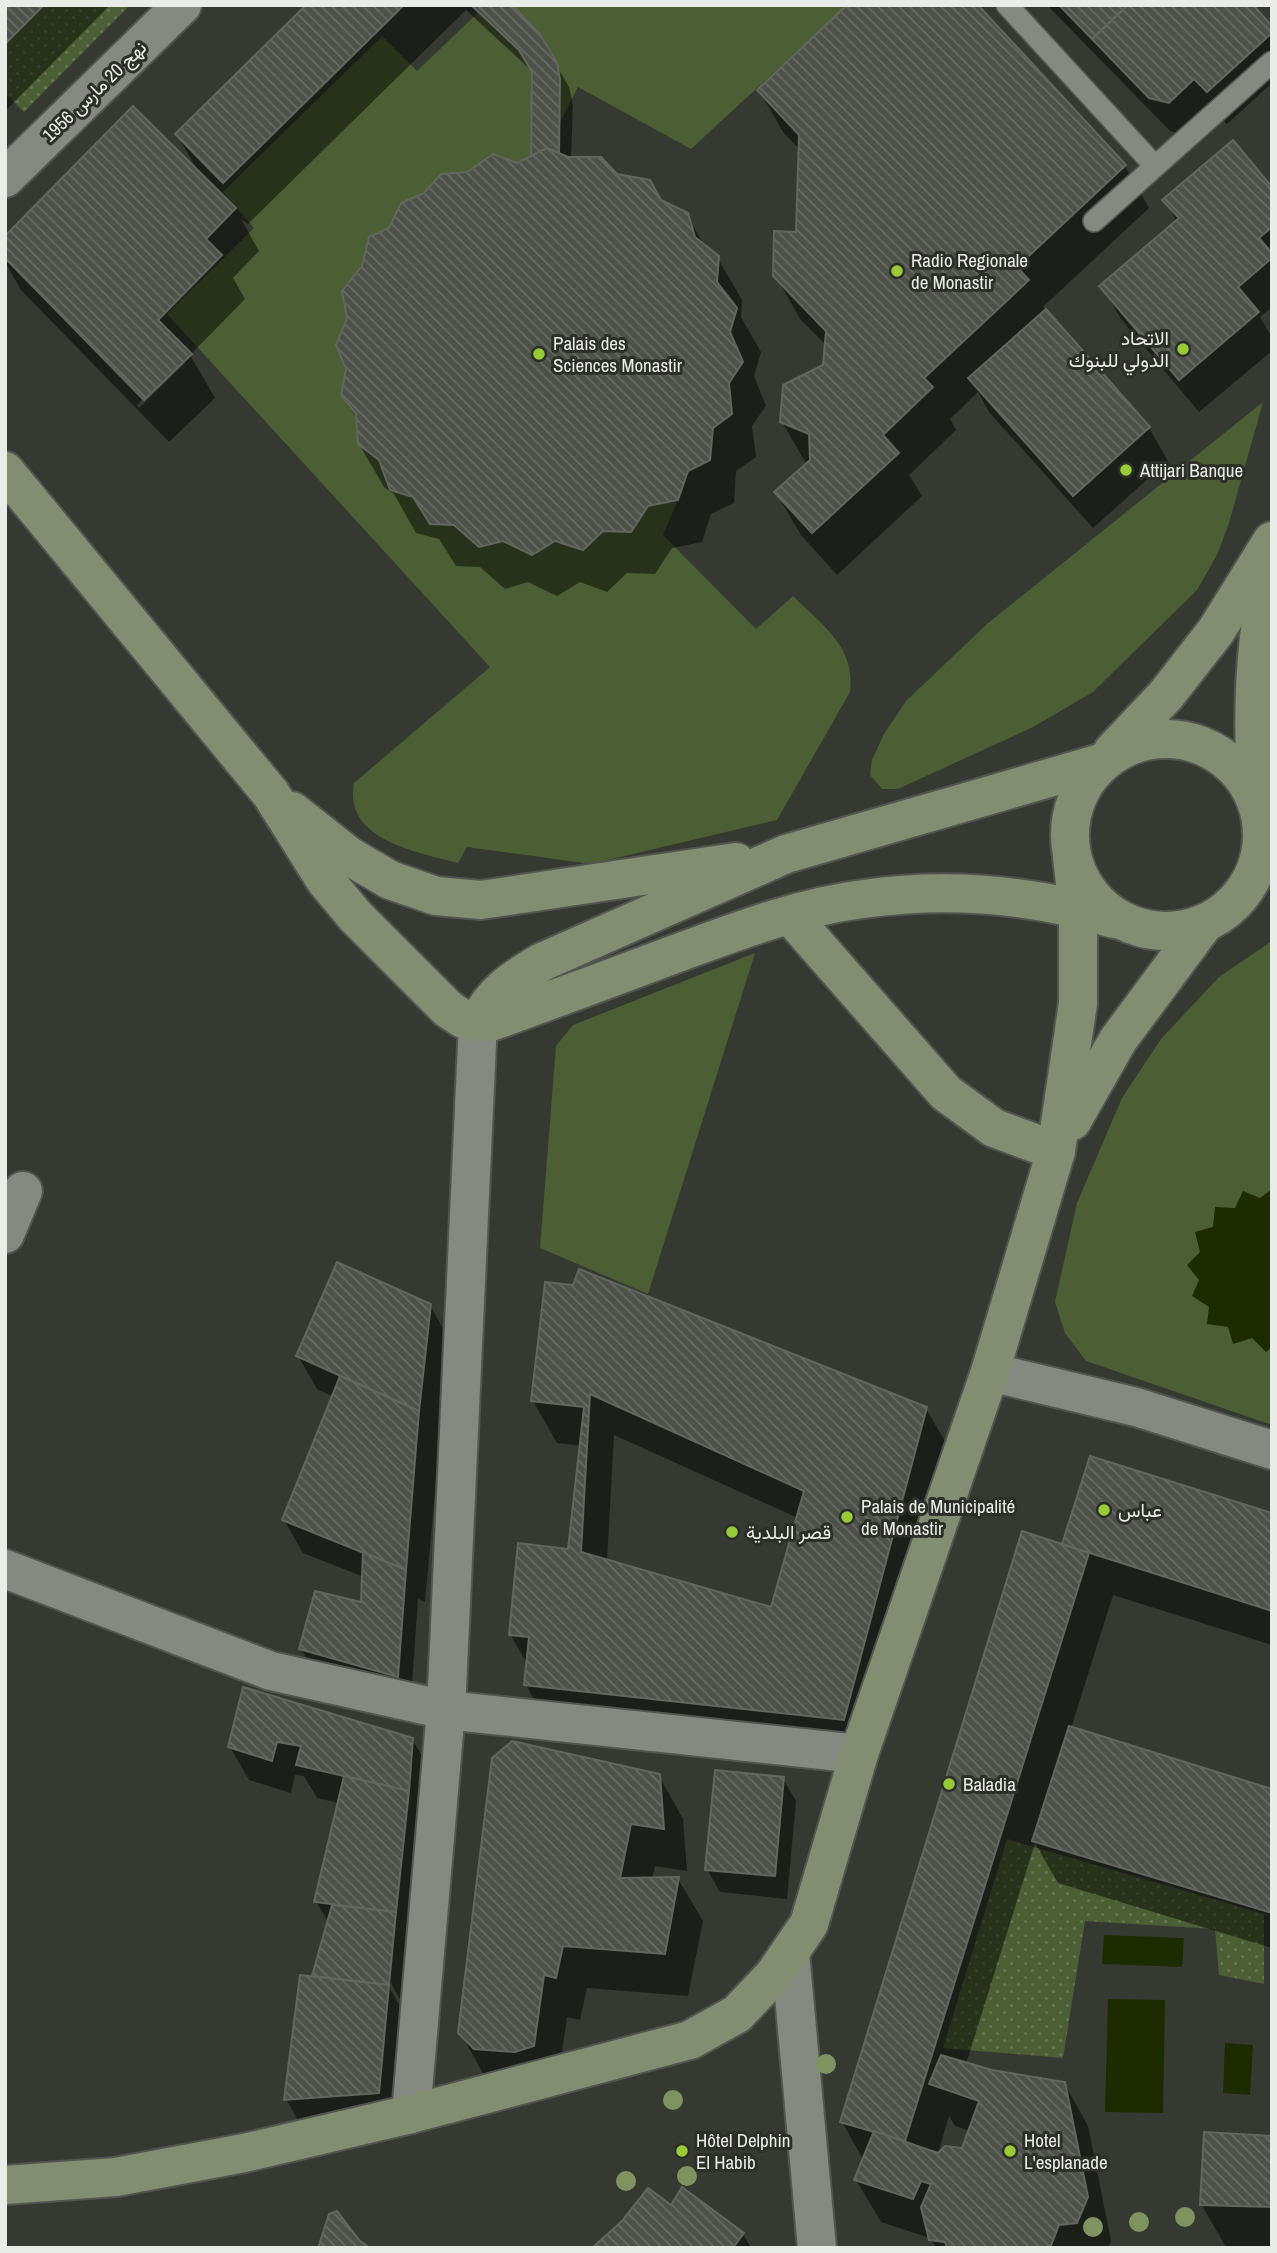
<svg xmlns="http://www.w3.org/2000/svg" width="1277" height="2253" font-family="'Archivo Narrow',Vazirmatn,sans-serif">
<style>
.grass{fill:url(#grass-dots)}
.green{fill:#4c5e33}
.water{fill:#1d2c00}
.shadow{fill:#0007;fill-rule:evenodd}
.building{fill:url(#building-back-hatch);stroke:#63665f;stroke-width:2;fill-rule:evenodd}
.lines{fill:none;stroke-linecap:round;stroke-linejoin:round}
.lane-casing{stroke:#525550;stroke-width:24}
.street-casing{stroke:#525550;stroke-width:42}
.secondary-casing{stroke:#525550;stroke-width:42}
.lane{stroke:#868981;stroke-width:21}
.street{stroke:#868981;stroke-width:38}
.secondary{stroke:#828d71;stroke-width:38}
.tree{fill:#7f9361}
.poi-dot{fill:#98cb37;stroke:#2c2f28;stroke-width:2.5}
.labels{text-anchor:middle;dominant-baseline:central;stroke-width:6;stroke-linejoin:round;paint-order:stroke}
.street-label{font-size:19px;fill:#eaece8;stroke:#2c2f28}
.poi-label{font-size:19px;fill:#eaece8;stroke:#2c2f28;text-anchor:start}
</style>
<defs>
<pattern id="grass-dots" width="8" height="8" patternUnits="userSpaceOnUse" patternTransform="scale(1.75)"><rect width="8" height="8" fill="#4c5e33"/><path d="M2 2h.1M6 6h.1" fill="none" stroke="#667551" stroke-width="1.8" stroke-linecap="round"/></pattern>
<pattern id="building-back-hatch" width="6" height="6" patternUnits="userSpaceOnUse" patternTransform="scale(1.75)"><rect width="6" height="6" fill="#4e514a"/><path d="M-1 5l2 2M0 0l6 6M5-1l2 2" fill="none" stroke="#686a64"/></pattern>
</defs>
<rect width="100%" height="100%" fill="#363932"/>
<g class="grass">
<path d="M 44,5 L 130,5 L 24,112 L 5,93 L 5,44 Z"/>
<path d="M 1007,1839 L 1264,1914 L 1264,1984 L 1219,1975 L 1215,1929 L 1085,1921 L 1063,2058 L 943,2048 Z"/>
</g>
<g class="green">
<path d="M 486,5 L 847,5 L 691,149 L 578,87 L 547,148 L 517,163 L 493,154 L 467,172 L 441,174 L 424,193 L 401,203 L 389,228 L 369,237 L 362,266 L 342,291 L 347,318 L 336,345 L 346,369 L 341,394 L 356,414 L 358,444 L 379,460 L 390,490 C 425,500 452,523 479,547 C 514,537 548,538 583,550 L 603,531 L 631,532 L 648,506 L 678,500 L 663,535 L 756,629 L 793,596 C 822,625 856,647 850,692 L 777,820 L 591,864 L 467,847 L 458,863 C 417,852 343,840 354,783 L 490,667 L 167,314 L 254,228 L 223,192 L 382,36 L 417,71 Z"/>
<path d="M 1263,402 L 1229,523 L 1217,555 L 1197,590 L 1093,692 L 1033,727 L 898,789 L 882,789 L 870,775 L 872,760 L 884,734 L 906,701 L 987,624 Z"/>
<path d="M 1272,941 L 1272,1425 L 1086,1361 L 1065,1333 L 1055,1302 L 1077,1203 L 1122,1098 L 1161,1039 L 1219,977 Z"/>
<path d="M 755,953 L 648,1294 L 540,1248 L 556,1046 L 573,1025 Z"/>
</g>
<g class="water">
<path d="M 1272,1189 L 1272,1347 L 1266,1352 L 1252,1338 L 1233,1344 L 1228,1327 L 1207,1324 L 1209,1307 L 1192,1296 L 1199,1280 L 1187,1265 L 1200,1252 L 1195,1232 L 1213,1227 L 1215,1207 L 1235,1208 L 1243,1191 L 1260,1198 Z"/>
<path d="M 1104,1935 L 1184,1938 L 1182,1967 L 1102,1964 Z"/>
<path d="M 1108,1999 L 1165,2000 L 1163,2113 L 1105,2112 Z"/>
<path d="M 1225,2043 L 1253,2045 L 1250,2095 L 1223,2093 Z"/>
</g>
<g class="shadow">
<path d="M 5,5 L 110,5 L 6,110 L 5,110 Z"/>
<path d="M 309,5 L 509,5 L 538,34 L 569,87 L 573,105 L 571,159 L 617,176 L 686,214 L 706,248 L 717,257 L 742,300 L 741,317 L 761,352 L 754,376 L 766,406 L 752,426 L 756,457 L 736,471 L 734,503 L 711,514 L 702,542 L 672,548 L 655,574 L 627,573 L 607,592 L 580,582 L 557,596 L 528,582 L 505,589 L 480,567 L 456,566 L 439,539 L 416,533 L 394,494 L 384,487 L 359,444 L 358,421 L 342,394 L 390,229 L 468,174 L 517,165 L 533,157 L 533,72 L 466,10 L 248,224 L 241,219 L 259,251 L 233,278 L 245,299 L 190,355 L 215,398 L 169,442 L 21,290 L 5,262 L 5,239 L 198,171 L 177,135 ZM 185,358 L 185,363 L 139,408 L 137,405 Z"/>
<path d="M 1047,5 L 1250,5 L 1272,29 L 1272,83 L 1227,124 L 1214,112 L 1188,136 L 1170,131 Z"/>
<path d="M 759,90 L 1125,166 L 1149,208 L 1043,307 L 1149,428 L 1168,461 L 1093,528 L 989,412 L 978,392 L 950,419 L 956,430 L 909,475 L 922,496 L 837,575 L 801,535 L 776,493 L 807,465 L 782,422 L 825,366 L 827,346 L 800,319 L 775,275 L 797,234 L 800,150 L 783,132 Z"/>
<path d="M 1272,189 L 1272,307 L 1260,317 L 1272,337 L 1272,351 L 1199,412 L 1121,319 L 1102,286 L 1177,222 L 1165,200 Z"/>
<path d="M 574,1287 L 926,1409 L 951,1451 L 868,1762 L 550,1727 L 526,1685 L 528,1665 L 510,1634 L 570,1551 L 582,1446 L 557,1443 L 533,1401 ZM 614,1435 L 798,1518 L 772,1609 L 607,1561 Z"/>
<path d="M 430,1305 L 449,1339 L 425,1602 L 418,1599 L 411,1699 L 314,1672 L 301,1649 L 362,1605 L 364,1577 L 303,1553 L 284,1520 L 334,1397 L 317,1389 L 298,1356 Z"/>
<path d="M 1091,1458 L 1272,1515 L 1272,1645 L 1113,1595 L 1071,1728 L 1272,1790 L 1272,1948 L 1058,1883 L 1035,1843 L 966,2064 L 992,2072 L 1064,2083 L 1088,2126 L 1111,2241 L 1108,2248 L 936,2248 L 930,2238 L 881,2222 L 856,2180 L 864,2161 L 842,2122 L 1063,1546 ZM 949,2116 L 955,2126 L 970,2131 L 963,2150 L 937,2157 Z"/>
<path d="M 244,1689 L 412,1739 L 432,1773 L 402,2003 L 387,1976 L 384,1978 L 408,2020 L 397,2126 L 305,2133 L 286,2099 L 329,1923 L 316,1902 L 339,1803 L 317,1798 L 304,1776 L 295,1775 L 291,1793 L 249,1780 L 230,1747 Z"/>
<path d="M 659,1776 L 683,1819 L 687,1871 L 655,1866 L 652,1879 L 678,1879 L 703,1921 L 688,1996 L 587,1988 L 580,2020 L 567,2017 L 557,2088 L 484,2075 L 460,2032 Z"/>
<path d="M 783,1779 L 796,1801 L 787,1899 L 720,1892 L 707,1869 Z"/>
<path d="M 1272,2137 L 1272,2248 L 1226,2247 L 1201,2204 Z"/>
<path d="M 672,2208 L 743,2234 L 751,2248 L 593,2248 Z"/>
</g>
<g class="building">
<path d="M 5,5 L 44,5 L 5,44 Z"/>
<path d="M 306,5 L 404,5 L 223,183 L 175,134 Z"/>
<path d="M 471,5 L 512,5 L 539,33 L 557,62 L 560,80 L 559,153 L 547,148 L 531,156 L 532,72 L 519,50 Z"/>
<path d="M 847,5 L 978,5 L 1126,165 L 1017,267 L 1029,280 L 924,378 L 933,387 L 883,435 L 899,453 L 812,533 L 774,492 L 810,460 L 809,434 L 780,422 L 783,385 L 823,365 L 826,331 L 773,276 L 774,231 L 796,232 L 799,135 L 757,90 Z"/>
<path d="M 1059,5 L 1128,5 L 1092,39 Z"/>
<path d="M 1128,5 L 1253,5 L 1272,26 L 1272,33 L 1207,92 L 1194,79 L 1169,103 L 1149,98 L 1092,39 Z"/>
<path d="M 133,106 L 236,208 L 206,239 L 222,255 L 158,320 L 192,354 L 144,400 L 5,258 L 5,236 Z"/>
<path d="M 1233,140 L 1272,187 L 1272,227 L 1259,238 L 1272,253 L 1272,258 L 1238,287 L 1259,312 L 1179,380 L 1099,286 L 1179,218 L 1162,200 Z"/>
<path d="M 547,148 L 568,157 L 601,157 L 617,174 L 650,180 L 661,200 L 688,213 L 695,237 L 719,256 L 717,282 L 737,308 L 730,332 L 743,362 L 729,383 L 732,414 L 713,428 L 710,460 L 688,471 L 678,500 L 648,506 L 631,532 L 603,531 L 583,550 L 555,541 L 532,555 L 503,541 L 479,547 L 454,525 L 430,524 L 413,497 L 390,490 L 379,460 L 358,444 L 356,414 L 341,395 L 346,369 L 336,345 L 347,318 L 342,291 L 362,266 L 369,237 L 389,228 L 401,203 L 424,193 L 441,174 L 467,172 L 493,154 L 517,163 Z"/>
<path d="M 1046,309 L 1150,427 L 1073,496 L 968,378 Z"/>
<path d="M 337,1262 L 431,1304 L 419,1411 L 296,1356 Z"/>
<path d="M 579,1269 L 927,1407 L 844,1720 L 524,1685 L 529,1637 L 509,1635 L 518,1543 L 568,1549 L 584,1407 L 531,1401 L 545,1282 L 573,1285 ZM 590,1394 L 804,1491 L 771,1607 L 581,1552 Z"/>
<path d="M 340,1376 L 419,1411 L 406,1570 L 282,1520 Z"/>
<path d="M 1090,1456 L 1272,1513 L 1272,1611 L 1062,1544 Z"/>
<path d="M 1022,1531 L 1089,1553 L 905,2141 L 840,2122 Z"/>
<path d="M 363,1552 L 406,1570 L 398,1677 L 299,1649 L 315,1591 L 361,1602 Z"/>
<path d="M 243,1687 L 413,1738 L 409,1791 L 296,1765 L 301,1746 L 277,1742 L 272,1761 L 228,1747 Z"/>
<path d="M 1069,1726 L 1272,1789 L 1272,1913 L 1032,1841 Z"/>
<path d="M 512,1741 L 660,1774 L 664,1829 L 631,1824 L 620,1878 L 679,1877 L 665,1954 L 563,1946 L 556,1978 L 544,1975 L 534,2046 L 515,2052 L 474,2049 L 458,2033 L 492,1758 Z"/>
<path d="M 715,1770 L 784,1777 L 775,1876 L 705,1870 Z"/>
<path d="M 344,1776 L 409,1791 L 396,1912 L 314,1902 Z"/>
<path d="M 332,1905 L 396,1912 L 389,1985 L 312,1976 Z"/>
<path d="M 300,1975 L 389,1985 L 379,2093 L 284,2100 Z"/>
<path d="M 941,2055 L 992,2070 L 1065,2082 L 1088,2197 L 1077,2223 L 1059,2225 L 1050,2248 L 947,2248 L 945,2242 L 929,2240 L 921,2207 L 931,2184 L 921,2181 L 913,2199 L 854,2180 L 874,2131 L 938,2153 L 945,2146 L 962,2148 L 979,2101 L 929,2084 Z"/>
<path d="M 1204,2132 L 1272,2136 L 1272,2207 L 1200,2205 Z"/>
<path d="M 682,2187 L 744,2233 L 733,2248 L 592,2248 L 622,2221 L 648,2188 L 671,2205 Z"/>
<path d="M 337,2211 L 360,2241 L 370,2248 L 318,2248 L 329,2214 Z"/>
</g>
<g class="lines">
<g class="lane-casing">
<g id="lane">
<path d="M 1007,5 L 1154,165"/>
<path d="M 1094,221 L 1272,62"/>
</g>
</g>
<g class="street-casing">
<g id="street">
<path d="M 5,178 L 182,5"/>
<path d="M 5,1234 L 23,1191"/>
<path d="M 990,1372 L 1136,1407 L 1272,1450"/>
<path d="M 5,1569 L 271,1671 L 446,1710 L 859,1754"/>
<path d="M 790,1952 L 817,2248"/>
<path d="M 411,2114 L 446,1710 L 478,1022"/>
</g>
</g>
<g class="secondary-casing">
<g id="secondary">
<path d="M 5,471 L 271,794 L 325,880 L 356,917 L 448,1009 L 463,1019 L 491,1022 C 552,1000 614,977 675,954 C 735,932 799,907 863,899 C 948,887 1032,894 1114,919"/>
<circle cx="1166" cy="835" r="96"/>
<path d="M 1113,751 L 1166,695 L 1216,631 L 1272,541"/>
<path d="M 1258,802 C 1251,723 1253,642 1272,564"/>
<path d="M 292,811 L 349,856 L 390,880 L 436,896 L 481,900 L 736,862"/>
<path d="M 790,915 L 946,1093 L 994,1128 L 1056,1151"/>
<path d="M 478,1022 C 493,992 513,979 542,962 L 786,854 L 1101,763"/>
<path d="M 1072,1121 L 1118,1040 L 1204,924"/>
<path d="M 5,2185 L 116,2177 L 244,2153 L 411,2114 L 690,2040 L 737,2014 L 774,1975 L 809,1924 L 859,1754 L 990,1372 L 1056,1151 L 1078,1003 L 1078,908 L 1072,857"/>
</g>
</g>
<use href="#lane" class="lane"/>
<use href="#street" class="street"/>
<use href="#secondary" class="secondary"/>
</g>
<g class="tree">
<circle cx="826" cy="2064" r="10"/>
<circle cx="673" cy="2100" r="10"/>
<circle cx="687" cy="2176" r="10"/>
<circle cx="626" cy="2181" r="10"/>
<circle cx="1185" cy="2217" r="10"/>
<circle cx="1139" cy="2222" r="10"/>
<circle cx="1093" cy="2227" r="10"/>
</g>
<g class="poi-dot">
<circle cx="897" cy="271" r="7"/>
<circle cx="1183" cy="349" r="7"/>
<circle cx="539" cy="354" r="7"/>
<circle cx="1126" cy="470" r="7"/>
<circle cx="1104" cy="1510" r="7"/>
<circle cx="847" cy="1517" r="7"/>
<circle cx="732" cy="1532" r="7"/>
<circle cx="949" cy="1784" r="7"/>
<circle cx="682" cy="2151" r="7"/>
<circle cx="1010" cy="2151" r="7"/>
</g>
<g class="labels">
<g class="street-label">
<text transform="translate(94 91) rotate(-44)">نهج 20 مارس 1956</text>
</g>
<g class="poi-label">
<text x="911" y="260">Radio Regionale<tspan x="911" dy="22">de Monastir</tspan></text>
<text x="1169" y="338" text-anchor="end">الاتحاد<tspan x="1169" dy="22">الدولي للبنوك</tspan></text>
<text x="553" y="343">Palais des<tspan x="553" dy="22">Sciences Monastir</tspan></text>
<text x="1140" y="470">Attijari Banque</text>
<text x="861" y="1506">Palais de Municipalité<tspan x="861" dy="22">de Monastir</tspan></text>
<text x="1118" y="1510">عباس</text>
<text x="746" y="1532">قصر البلدية</text>
<text x="963" y="1784">Baladia</text>
<text x="696" y="2140">Hôtel Delphin<tspan x="696" dy="22">El Habib</tspan></text>
<text x="1024" y="2140">Hotel<tspan x="1024" dy="22">L'esplanade</tspan></text>
</g>
</g>
<rect width="1277" height="2253" fill="none" stroke="#eaece8" stroke-width="14"/>
</svg>
